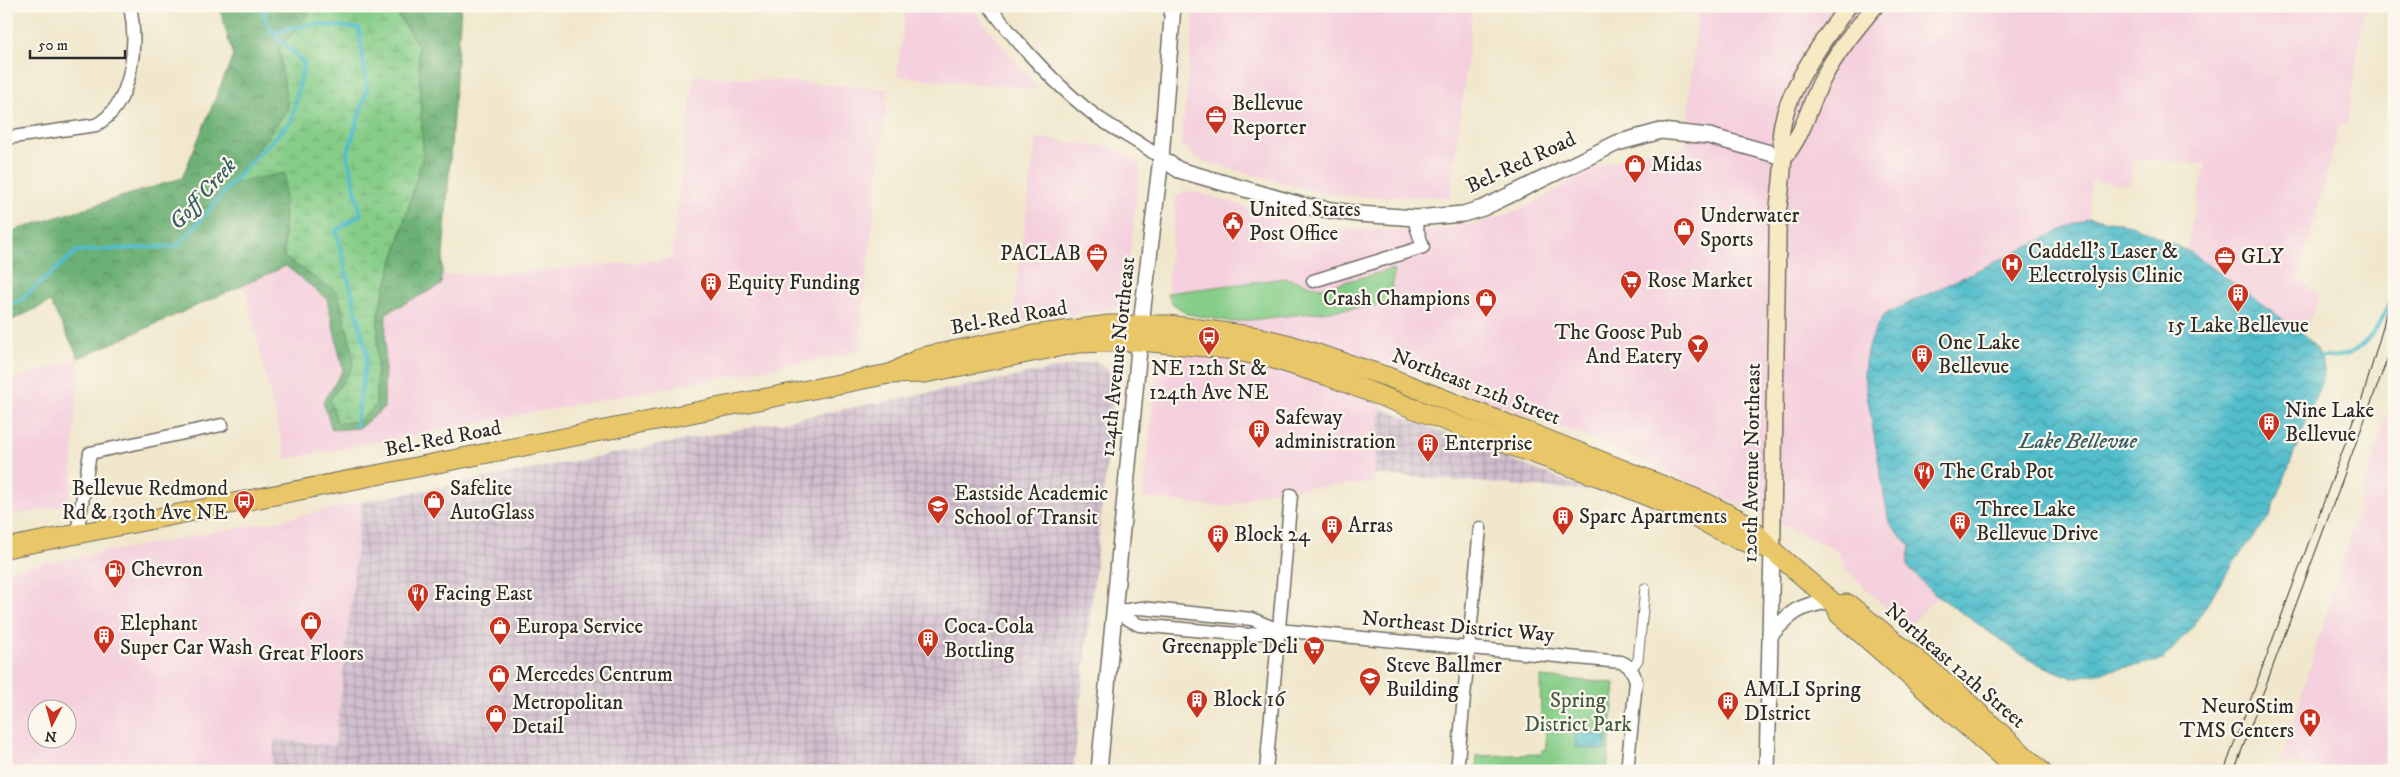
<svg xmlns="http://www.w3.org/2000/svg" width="2400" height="777" font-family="'IM FELL DW Pica',serif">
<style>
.built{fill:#f4cfdd;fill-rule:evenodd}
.industrial{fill:url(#industrial-grid)}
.forest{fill:url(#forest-crowns);stroke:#4c6e50}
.wetland{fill:url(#wetland-marsh);stroke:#587c5a}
.park{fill:#86cd88;stroke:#587c5a}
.water{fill:url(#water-waves);stroke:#3e747b}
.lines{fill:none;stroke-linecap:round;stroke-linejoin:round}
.stream{stroke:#51bdcb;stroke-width:4}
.pedestrian-casing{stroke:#706d63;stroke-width:11}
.minor-casing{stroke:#706d63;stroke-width:15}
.tertiary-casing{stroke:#706d63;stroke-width:18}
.secondary-casing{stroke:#706d63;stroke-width:19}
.primary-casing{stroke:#706d63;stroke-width:21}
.pedestrian{stroke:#fff;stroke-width:9}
.minor{stroke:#fff;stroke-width:12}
.tertiary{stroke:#fff;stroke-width:15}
.secondary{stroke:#f6e9c3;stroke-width:16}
.primary{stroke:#e9c769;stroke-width:19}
.tram{stroke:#2b2b2b;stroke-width:1}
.labels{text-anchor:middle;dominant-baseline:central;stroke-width:4.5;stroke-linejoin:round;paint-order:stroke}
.poi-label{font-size:21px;fill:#2b2b2b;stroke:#fbf7ec;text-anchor:start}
.street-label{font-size:21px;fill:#2b2b2b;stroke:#fbf7ec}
.park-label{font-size:21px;fill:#465c47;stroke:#fbf7ec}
.water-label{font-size:22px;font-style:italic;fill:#385e63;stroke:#fbf7ec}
</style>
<defs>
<pattern id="industrial-grid" width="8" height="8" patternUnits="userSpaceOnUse" patternTransform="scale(1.25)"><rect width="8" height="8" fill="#d0bdcd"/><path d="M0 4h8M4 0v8" fill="none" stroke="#a99aa7"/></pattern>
<pattern id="forest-crowns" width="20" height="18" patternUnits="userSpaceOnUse" patternTransform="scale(1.25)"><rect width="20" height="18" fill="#6cb074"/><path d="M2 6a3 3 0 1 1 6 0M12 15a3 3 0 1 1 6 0" fill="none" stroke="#598f5f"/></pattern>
<pattern id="wetland-marsh" width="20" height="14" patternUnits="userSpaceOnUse" patternTransform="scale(1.25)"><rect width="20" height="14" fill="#86cd88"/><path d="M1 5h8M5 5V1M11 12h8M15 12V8" fill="none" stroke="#74b076"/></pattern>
<pattern id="water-waves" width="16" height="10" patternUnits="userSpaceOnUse" patternTransform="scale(1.25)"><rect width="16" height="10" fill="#51bdcb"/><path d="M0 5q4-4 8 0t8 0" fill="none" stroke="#439aa5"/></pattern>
</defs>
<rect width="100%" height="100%" fill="#fbf7ec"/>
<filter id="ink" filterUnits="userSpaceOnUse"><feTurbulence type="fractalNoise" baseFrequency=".02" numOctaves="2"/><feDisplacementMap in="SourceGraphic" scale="10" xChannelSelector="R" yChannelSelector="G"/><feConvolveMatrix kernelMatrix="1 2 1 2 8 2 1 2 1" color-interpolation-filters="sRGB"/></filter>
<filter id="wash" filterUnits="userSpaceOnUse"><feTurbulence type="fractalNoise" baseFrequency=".0096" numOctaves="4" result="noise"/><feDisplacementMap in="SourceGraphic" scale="20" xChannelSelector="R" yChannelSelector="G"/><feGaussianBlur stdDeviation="1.12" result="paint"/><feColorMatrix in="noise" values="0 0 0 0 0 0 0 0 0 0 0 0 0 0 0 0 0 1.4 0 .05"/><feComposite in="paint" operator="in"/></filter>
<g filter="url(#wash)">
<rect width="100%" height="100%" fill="#f0e7cc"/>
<g class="built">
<path d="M 906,6 L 972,6 L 984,24 L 1038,89 L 897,76 Z"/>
<path d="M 1195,6 L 1473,6 L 1451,197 L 1360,197 L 1320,193 L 1197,159 L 1181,144 Z"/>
<path d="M 1698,6 L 2365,6 L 2347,124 L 2340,123 L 2299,278 L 2319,296 L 2312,314 L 2271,382 L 2180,274 L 2206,164 L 2133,159 L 2130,185 L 2091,181 L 2081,305 L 2007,524 L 1907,628 L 1846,569 L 1838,551 L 1672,474 L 1592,439 L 1386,363 L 1373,483 L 1269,491 L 1229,507 L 1143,498 L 1156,372 L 1167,360 L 1185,355 L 1227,360 L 1232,322 L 1391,304 L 1394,269 L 1321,288 L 1286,278 L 1167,293 L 1176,198 L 1185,191 L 1203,194 L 1297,222 L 1363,230 L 1424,230 L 1476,224 L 1522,209 L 1598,166 L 1652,150 L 1685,148 Z"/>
<path d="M 694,75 L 888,89 L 858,352 L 286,459 L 244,286 L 286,266 L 327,299 L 343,371 L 324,402 L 332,430 L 384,408 L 386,313 L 441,285 L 442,275 L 524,272 L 671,259 Z"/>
<path d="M 1036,138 L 1116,148 L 1140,165 L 1124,307 L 1012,323 Z"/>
<path d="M 79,358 L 70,504 L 6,517 L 6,382 Z"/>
<path d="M 2394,391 L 2394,771 L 2336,771 L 2281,762 Z"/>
<path d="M 362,502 L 335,747 L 275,739 L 271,771 L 6,771 L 6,570 L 277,521 ZM 38,710 L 68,710 L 68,740 L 38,740 Z"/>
</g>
<g class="industrial">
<path d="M 1096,361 L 1116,377 L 1073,771 L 271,771 L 275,739 L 335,746 L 362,502 Z"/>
<path d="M 1381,408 L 1590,491 L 1374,474 Z"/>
</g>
<path class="forest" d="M 219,6 L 315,6 L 279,49 L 288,109 L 234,182 L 285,173 L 284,257 L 338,292 L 354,356 L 352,368 L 330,400 L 376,405 L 378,313 L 423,155 L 418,46 L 392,6 L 461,6 L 441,285 L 386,313 L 384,408 L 359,428 L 332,430 L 323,402 L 343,370 L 327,299 L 286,266 L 79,358 L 50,302 L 6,323 L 6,269 L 9,232 L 182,178 L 233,56 Z"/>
<path class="wetland" d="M 315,6 L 392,6 L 418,46 L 423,155 L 378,313 L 376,405 L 359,421 L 338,423 L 330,400 L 352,368 L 354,356 L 338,293 L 284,257 L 285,173 L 233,183 L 288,109 L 279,49 Z"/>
<g class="park">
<path d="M 1394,269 L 1391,304 L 1232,322 L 1188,314 L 1172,303 L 1167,293 L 1286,278 L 1321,288 Z"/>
<path d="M 1540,677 L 1615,683 L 1607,771 L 1476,771 L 1477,756 L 1541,754 L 1542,750 L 1546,750 L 1546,727 L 1541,726 Z"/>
</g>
<g class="water">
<path d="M 2089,217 L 2135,226 L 2192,253 L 2307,337 L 2321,357 L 2324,375 L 2270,516 L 2234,562 L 2193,626 L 2163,660 L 2072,678 L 2029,660 L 1931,591 L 1907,566 L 1910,546 L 1889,523 L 1864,376 C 1865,353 1870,332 1886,314 Z"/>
<path d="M 1576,733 L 1607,736 L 1605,750 L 1575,747 Z"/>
</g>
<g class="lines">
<g class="stream">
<path d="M 260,6 L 272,32 L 312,24 L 359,28 L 367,89 L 347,155 L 361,214 L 336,231 L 367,354 L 356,426"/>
<path d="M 6,303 L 18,302 L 77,251 L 178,246 L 246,167 L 292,120 L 304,63 L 272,32"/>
<path d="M 2321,357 C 2329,357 2337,357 2344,355 C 2368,349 2387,314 2394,292"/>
</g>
</g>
</g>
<g filter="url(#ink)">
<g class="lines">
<g class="pedestrian-casing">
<path id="pedestrian" d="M 1635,664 L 1638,660 L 1645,588"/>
</g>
<g class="minor-casing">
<g id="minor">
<path d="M 989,6 C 1020,46 1053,83 1093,114 C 1114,130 1139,141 1161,158"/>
<path d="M 6,138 L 96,125 C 133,105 138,44 130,6"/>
<path d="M 1313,281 L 1423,247 L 1416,226 L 1416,218"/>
<path d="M 77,534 L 90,453 L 222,425"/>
<path d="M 1115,612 L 1139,625 L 1249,635 L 1278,630 L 1621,662 C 1630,665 1634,672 1636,682 L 1627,771"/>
<path d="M 1115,612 L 1141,608 L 1252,619 L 1278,630"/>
<path d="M 1266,771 L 1291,495"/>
<path d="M 1457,771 L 1480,528"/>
</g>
</g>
<g class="tertiary-casing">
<g id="tertiary">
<path d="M 1161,158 L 1179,170 L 1304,206 L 1358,214 L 1416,218 L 1463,214 L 1483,208 L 1617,143 L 1661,131 L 1709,136 L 1784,157"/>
<path d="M 1770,635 C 1793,610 1798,607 1831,600"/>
<path d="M 1099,771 L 1143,307 L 1161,158 L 1173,6"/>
<path d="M 1767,771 L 1772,550"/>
</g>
</g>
<g class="secondary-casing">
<g id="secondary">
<path d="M 1784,157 C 1804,133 1808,109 1821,82 C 1835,54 1855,30 1875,6"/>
<path d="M 1772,550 L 1778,211 C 1780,193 1783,175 1783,157 C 1784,150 1781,142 1781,134 C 1784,93 1824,39 1848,6"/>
</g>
</g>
<g class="primary-casing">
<g id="primary">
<path d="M 894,372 L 922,357 L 1034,335 L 1109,325 L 1168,325 L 1258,337 L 1290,345 L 1388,377 L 1702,501 L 1746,523 L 1772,550 L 1836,605 L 1839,614 L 2018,771"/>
<path d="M 6,548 L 889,374 L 925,373 L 1078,343 L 1140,341 L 1227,349 L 1271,358 L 1328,376 L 1507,444 L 1614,482 L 1678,509 L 1739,540 L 1772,550"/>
<path d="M 1836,605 L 1848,604 L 1951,687 L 2041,771"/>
</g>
</g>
<use href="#pedestrian" class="pedestrian"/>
<use href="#minor" class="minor"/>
<use href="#tertiary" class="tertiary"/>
<use href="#secondary" class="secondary"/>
<use href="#primary" class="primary"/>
<g class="tram">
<path d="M 2224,771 L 2363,396 L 2383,327 L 2394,271"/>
<path d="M 2234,771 L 2394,341"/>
</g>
</g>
</g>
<defs>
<g id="office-pin" transform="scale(1.125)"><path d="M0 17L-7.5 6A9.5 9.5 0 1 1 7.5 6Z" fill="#c8321e" stroke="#fbf7ec"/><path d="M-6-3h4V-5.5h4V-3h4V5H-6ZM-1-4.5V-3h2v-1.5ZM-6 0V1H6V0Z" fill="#fff"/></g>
<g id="shop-pin" transform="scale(1.125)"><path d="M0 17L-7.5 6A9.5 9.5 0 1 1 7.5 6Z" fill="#c8321e" stroke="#fbf7ec"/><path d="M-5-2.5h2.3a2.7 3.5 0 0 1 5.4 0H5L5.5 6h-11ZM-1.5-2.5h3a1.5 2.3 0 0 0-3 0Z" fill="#fff"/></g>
<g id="civic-pin" transform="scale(1.125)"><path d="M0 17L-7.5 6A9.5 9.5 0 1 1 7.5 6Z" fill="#c8321e" stroke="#fbf7ec"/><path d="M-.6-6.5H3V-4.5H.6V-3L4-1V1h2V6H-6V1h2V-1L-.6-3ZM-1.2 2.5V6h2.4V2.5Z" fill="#fff"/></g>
<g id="hospital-pin" transform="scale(1.125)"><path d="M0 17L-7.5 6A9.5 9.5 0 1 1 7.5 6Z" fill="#c8321e" stroke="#fbf7ec"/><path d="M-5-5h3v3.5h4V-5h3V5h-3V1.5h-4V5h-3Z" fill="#fff"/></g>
<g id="supermarket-pin" transform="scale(1.125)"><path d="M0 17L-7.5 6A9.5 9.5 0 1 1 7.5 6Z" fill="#c8321e" stroke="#fbf7ec"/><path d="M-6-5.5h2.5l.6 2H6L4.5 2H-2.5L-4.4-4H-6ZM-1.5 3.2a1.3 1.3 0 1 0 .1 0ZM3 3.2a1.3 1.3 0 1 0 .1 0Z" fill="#fff"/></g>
<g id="building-pin" transform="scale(1.125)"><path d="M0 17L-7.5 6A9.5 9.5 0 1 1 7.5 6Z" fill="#c8321e" stroke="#fbf7ec"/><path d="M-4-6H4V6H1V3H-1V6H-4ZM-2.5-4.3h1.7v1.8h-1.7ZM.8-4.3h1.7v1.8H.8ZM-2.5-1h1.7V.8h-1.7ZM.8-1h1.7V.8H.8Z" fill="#fff"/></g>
<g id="bus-pin" transform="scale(1.125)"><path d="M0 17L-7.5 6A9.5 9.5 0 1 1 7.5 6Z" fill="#c8321e" stroke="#fbf7ec"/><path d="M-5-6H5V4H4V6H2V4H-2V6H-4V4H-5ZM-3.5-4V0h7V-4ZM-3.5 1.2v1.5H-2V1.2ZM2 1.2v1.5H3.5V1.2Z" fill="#fff"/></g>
<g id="bar-pin" transform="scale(1.125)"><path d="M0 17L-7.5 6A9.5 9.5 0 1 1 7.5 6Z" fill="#c8321e" stroke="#fbf7ec"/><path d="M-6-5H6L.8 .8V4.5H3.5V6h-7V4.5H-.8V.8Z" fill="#fff"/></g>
<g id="restaurant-pin" transform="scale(1.125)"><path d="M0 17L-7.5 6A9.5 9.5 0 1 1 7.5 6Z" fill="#c8321e" stroke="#fbf7ec"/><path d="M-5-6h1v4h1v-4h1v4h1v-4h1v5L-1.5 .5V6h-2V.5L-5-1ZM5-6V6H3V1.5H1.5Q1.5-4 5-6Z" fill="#fff"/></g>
<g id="school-pin" transform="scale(1.125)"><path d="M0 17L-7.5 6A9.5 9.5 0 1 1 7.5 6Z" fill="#c8321e" stroke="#fbf7ec"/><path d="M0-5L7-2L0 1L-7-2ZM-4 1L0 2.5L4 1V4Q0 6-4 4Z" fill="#fff"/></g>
<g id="fuel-pin" transform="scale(1.125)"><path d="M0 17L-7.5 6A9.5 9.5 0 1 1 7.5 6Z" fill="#c8321e" stroke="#fbf7ec"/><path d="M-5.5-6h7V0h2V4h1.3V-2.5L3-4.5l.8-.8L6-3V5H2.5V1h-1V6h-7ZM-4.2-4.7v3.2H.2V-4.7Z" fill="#fff"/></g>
<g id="university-pin" transform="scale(1.125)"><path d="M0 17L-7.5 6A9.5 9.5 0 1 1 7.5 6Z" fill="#c8321e" stroke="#fbf7ec"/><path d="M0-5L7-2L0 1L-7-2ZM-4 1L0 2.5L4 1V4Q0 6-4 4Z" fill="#fff"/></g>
</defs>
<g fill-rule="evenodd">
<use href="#office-pin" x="1216" y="116"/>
<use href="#shop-pin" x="1635" y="165"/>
<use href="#civic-pin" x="1233" y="222"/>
<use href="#shop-pin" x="1684" y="228"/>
<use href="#office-pin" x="1097" y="254"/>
<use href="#office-pin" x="2225" y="257"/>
<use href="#hospital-pin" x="2012" y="264"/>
<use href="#supermarket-pin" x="1631" y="281"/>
<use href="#building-pin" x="711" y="283"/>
<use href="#building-pin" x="2238" y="294"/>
<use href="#shop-pin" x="1486" y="299"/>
<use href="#bus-pin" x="1209" y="337"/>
<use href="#bar-pin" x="1698" y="345"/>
<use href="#building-pin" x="1922" y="355"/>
<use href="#building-pin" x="2269" y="423"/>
<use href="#building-pin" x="1259" y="430"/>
<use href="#building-pin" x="1428" y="444"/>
<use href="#restaurant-pin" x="1924" y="472"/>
<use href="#bus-pin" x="244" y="501"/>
<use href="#shop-pin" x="434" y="501"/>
<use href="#school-pin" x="938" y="506"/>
<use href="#building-pin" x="1563" y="517"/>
<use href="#building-pin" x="1960" y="522"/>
<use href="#building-pin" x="1332" y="526"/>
<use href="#building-pin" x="1218" y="535"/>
<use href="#fuel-pin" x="115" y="570"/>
<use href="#restaurant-pin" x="418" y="594"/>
<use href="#shop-pin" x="311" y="622"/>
<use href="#shop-pin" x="500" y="627"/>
<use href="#building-pin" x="104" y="636"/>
<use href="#building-pin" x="928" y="639"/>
<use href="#supermarket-pin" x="1314" y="647"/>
<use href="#shop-pin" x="499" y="675"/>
<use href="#university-pin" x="1370" y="678"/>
<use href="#building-pin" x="1197" y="700"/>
<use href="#building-pin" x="1728" y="702"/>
<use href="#shop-pin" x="496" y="715"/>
<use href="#hospital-pin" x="2310" y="719"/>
</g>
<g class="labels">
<g class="poi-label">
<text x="1232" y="104">Bellevue<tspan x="1232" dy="24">Reporter</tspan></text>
<text x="1651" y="165">Midas</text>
<text x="1249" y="210">United States<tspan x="1249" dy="24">Post Office</tspan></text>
<text x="1700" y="216">Underwater<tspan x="1700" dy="24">Sports</tspan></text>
<text x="2028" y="252">Caddell’s Laser &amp;<tspan x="2028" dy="24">Electrolysis Clinic</tspan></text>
<text x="1081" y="254" text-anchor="end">PACLAB</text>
<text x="2241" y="257">GLY</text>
<text x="1647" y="281">Rose Market</text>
<text x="727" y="283">Equity Funding</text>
<text x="1470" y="299" text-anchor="end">Crash Champions</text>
<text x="2238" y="326" text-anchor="middle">15 Lake Bellevue</text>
<text x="1682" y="333" text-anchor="end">The Goose Pub<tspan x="1682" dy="24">And Eatery</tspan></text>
<text x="1938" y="343">One Lake<tspan x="1938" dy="24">Bellevue</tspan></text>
<text x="1209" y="369" text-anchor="middle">NE 12th St &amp;<tspan x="1209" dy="24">124th Ave NE</tspan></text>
<text x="2285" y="411">Nine Lake<tspan x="2285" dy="24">Bellevue</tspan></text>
<text x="1275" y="418">Safeway<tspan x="1275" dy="24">administration</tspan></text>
<text x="1444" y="444">Enterprise</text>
<text x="1940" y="472">The Crab Pot</text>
<text x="228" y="489" text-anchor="end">Bellevue Redmond<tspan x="228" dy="24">Rd &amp; 130th Ave NE</tspan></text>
<text x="450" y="489">Safelite<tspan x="450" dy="24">AutoGlass</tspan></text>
<text x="954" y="494">Eastside Academic<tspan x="954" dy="24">School of Transit</tspan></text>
<text x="1976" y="510">Three Lake<tspan x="1976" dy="24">Bellevue Drive</tspan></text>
<text x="1579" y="517">Sparc Apartments</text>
<text x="1348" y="526">Arras</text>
<text x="1234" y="535">Block 24</text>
<text x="131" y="570">Chevron</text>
<text x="434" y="594">Facing East</text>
<text x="120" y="624">Elephant<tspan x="120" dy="24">Super Car Wash</tspan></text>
<text x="516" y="627">Europa Service</text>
<text x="944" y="627">Coca-Cola<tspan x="944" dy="24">Bottling</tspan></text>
<text x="1298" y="647" text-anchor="end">Greenapple Deli</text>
<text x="311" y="654" text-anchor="middle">Great Floors</text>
<text x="1386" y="666">Steve Ballmer<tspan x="1386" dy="24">Building</tspan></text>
<text x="515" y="675">Mercedes Centrum</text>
<text x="1744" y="690">AMLI Spring<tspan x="1744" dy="24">DIstrict</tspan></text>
<text x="1213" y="700">Block 16</text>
<text x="512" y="703">Metropolitan<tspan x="512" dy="24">Detail</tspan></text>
<text x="2294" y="707" text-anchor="end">NeuroStim<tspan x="2294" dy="24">TMS Centers</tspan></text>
</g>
<g class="street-label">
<text transform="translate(1521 163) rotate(-25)">Bel-Red Road</text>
<text transform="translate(1009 318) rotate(-10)">Bel-Red Road</text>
<text transform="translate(1118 357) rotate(-84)">124th Avenue Northeast</text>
<text transform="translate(1476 387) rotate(21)">Northeast 12th Street</text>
<text transform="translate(443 439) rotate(-11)">Bel-Red Road</text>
<text transform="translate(1752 463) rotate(-89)">120th Avenue Northeast</text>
<text transform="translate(1458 627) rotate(5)">Northeast District Way</text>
<text transform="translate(1955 666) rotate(41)">Northeast 12th Street</text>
</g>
<g class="park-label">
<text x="1578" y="701">Spring<tspan x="1578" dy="24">District Park</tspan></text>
</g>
<g class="water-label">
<text transform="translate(203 194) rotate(-48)">Goff Creek</text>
<text x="2078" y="441">Lake Bellevue</text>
</g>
</g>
<rect width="2400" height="777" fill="none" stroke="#fbf7ec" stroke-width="25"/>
<g transform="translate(52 724) rotate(186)"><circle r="24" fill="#fbf7ec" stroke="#a8a59f"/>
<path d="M0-4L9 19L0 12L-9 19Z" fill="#c8321e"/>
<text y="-8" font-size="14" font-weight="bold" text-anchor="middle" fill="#2b2b2b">N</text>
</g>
<path d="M30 50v8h95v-8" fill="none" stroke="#2b2b2b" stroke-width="2.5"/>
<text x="38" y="50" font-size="15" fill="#2b2b2b" stroke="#fbf7ec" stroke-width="4" paint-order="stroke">50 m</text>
</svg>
